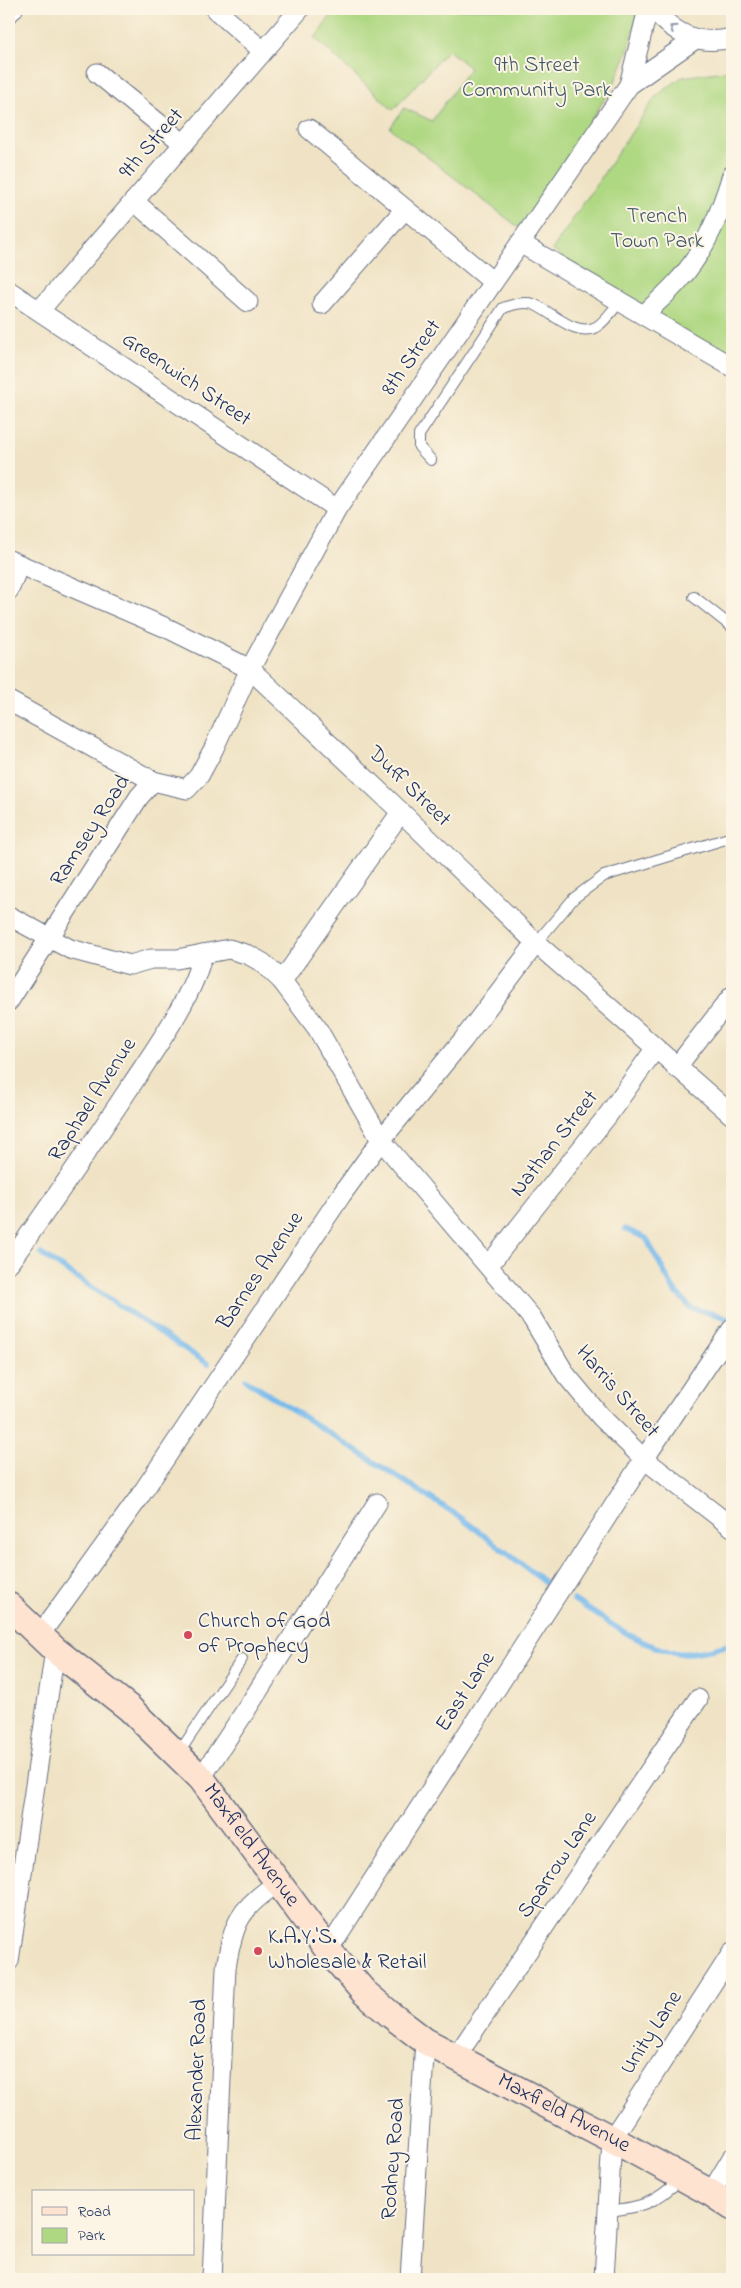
<svg xmlns="http://www.w3.org/2000/svg" width="741" height="2288" font-family="'Indie Flower',sans-serif">
<style>
.green{fill:#afd882;stroke:#658470}
.lines{fill:none;stroke-linecap:round;stroke-linejoin:round}
.stream{stroke:#77baed;stroke-width:5.5}
.service-casing{stroke:#666e82;stroke-width:12}
.minor-casing{stroke:#666e82;stroke-width:21}
.secondary-casing{stroke:#666e82;stroke-width:29}
.service{stroke:#fff;stroke-width:10}
.minor{stroke:#fff;stroke-width:19}
.secondary{stroke:#fee3d1;stroke-width:26}
.oneway{stroke:#8d97ae}
.poi-dot{fill:#d1495b;stroke:#fcf5e5;stroke-width:2}
.labels{text-anchor:middle;dominant-baseline:central;stroke-width:4;stroke-linejoin:round;paint-order:stroke}
.park-label{font-size:22px;fill:#405967;stroke:#fcf5e5}
.street-label{font-size:22px;fill:#1b2f5e;stroke:#fcf5e5}
.poi-label{font-size:22px;fill:#1b2f5e;stroke:#fcf5e5;text-anchor:start}
</style>
<rect width="100%" height="100%" fill="#fcf5e5"/>
<filter id="ink" filterUnits="userSpaceOnUse"><feTurbulence type="fractalNoise" baseFrequency=".02" numOctaves="2"/><feDisplacementMap in="SourceGraphic" scale="10" xChannelSelector="R" yChannelSelector="G"/><feConvolveMatrix kernelMatrix="1 2 1 2 8 2 1 2 1" color-interpolation-filters="sRGB"/></filter>
<filter id="wash" filterUnits="userSpaceOnUse"><feTurbulence type="fractalNoise" baseFrequency=".0096" numOctaves="4" result="noise"/><feDisplacementMap in="SourceGraphic" scale="20" xChannelSelector="R" yChannelSelector="G"/><feGaussianBlur stdDeviation="1.12" result="paint"/><feColorMatrix in="noise" values="0 0 0 0 0 0 0 0 0 0 0 0 0 0 0 0 0 1.4 0 .05"/><feComposite in="paint" operator="in"/></filter>
<g filter="url(#wash)">
<rect width="100%" height="100%" fill="#f0e3c5"/>
<g class="green">
<path d="M 336,9 L 639,9 L 630,45 L 614,84 L 522,230 L 390,128 L 404,108 L 432,121 L 470,68 L 448,50 L 393,110 L 315,38 Z"/>
<path d="M 732,70 L 732,371 L 552,250 L 656,96 L 682,77 Z"/>
</g>
<g class="lines">
<g class="stream">
<path d="M 625,1229 L 646,1238 L 674,1290 L 691,1308 L 722,1316 L 732,1321"/>
<path d="M 41,1254 L 208,1364"/>
<path d="M 246,1380 L 460,1517 L 550,1586"/>
<path d="M 574,1600 C 603,1618 644,1649 678,1653 C 693,1654 718,1648 732,1644"/>
</g>
</g>
</g>
<g filter="url(#ink)">
<g class="lines">
<g class="service-casing">
<g id="service">
<path d="M 431,460 L 419,447 L 419,435 L 503,308 C 512,305 523,301 533,304 C 551,311 576,338 596,327 C 605,322 613,309 620,302"/>
<path d="M 694,597 L 732,627"/>
<path d="M 536,943 L 574,898 L 604,876 L 732,837"/>
<path d="M 178,1754 L 242,1659"/>
<path d="M 608,2211 C 644,2207 655,2203 682,2178"/>
</g>
</g>
<g class="minor-casing">
<g id="minor">
<path d="M 215,9 L 263,51"/>
<path d="M 654,9 C 673,34 700,46 732,38"/>
<path d="M 9,13 L 13,9"/>
<path d="M 97,73 L 184,144"/>
<path d="M 629,85 L 648,9"/>
<path d="M 309,129 L 493,282"/>
<path d="M 134,201 L 248,302"/>
<path d="M 520,243 L 732,367"/>
<path d="M 9,291 L 337,509"/>
<path d="M 322,304 L 405,209"/>
<path d="M 40,310 L 300,9"/>
<path d="M 644,315 C 656,303 669,292 680,279 C 706,250 721,211 732,175"/>
<path d="M 9,560 L 169,629 L 250,669 L 401,812 L 536,943 L 732,1115"/>
<path d="M 9,590 L 19,565"/>
<path d="M 9,701 L 153,781"/>
<path d="M 9,916 L 70,949 L 130,965 L 151,959 L 177,959 L 229,949 L 249,955 L 263,963 L 282,981 L 317,1028 L 381,1140 L 532,1318 L 566,1375 L 601,1417 L 644,1459 L 732,1527"/>
<path d="M 282,981 L 401,812"/>
<path d="M 9,1001 L 139,797 L 153,781 L 187,789 L 199,776 L 213,750 L 250,669 L 337,509 L 629,85 L 694,40"/>
<path d="M 676,1068 L 732,996"/>
<path d="M 9,1263 C 52,1204 92,1144 132,1084 C 154,1051 196,992 202,954"/>
<path d="M 489,1265 L 608,1115 L 655,1049"/>
<path d="M 39,1636 L 138,1499 L 342,1194 L 381,1140 L 463,1040 L 536,943"/>
<path d="M 201,1778 L 246,1710 L 377,1503"/>
<path d="M 328,1950 L 644,1459 L 732,1329"/>
<path d="M 9,1961 L 55,1650"/>
<path d="M 456,2057 L 698,1699"/>
<path d="M 711,2193 L 732,2158"/>
<path d="M 212,2279 L 226,1968 C 233,1924 239,1908 278,1883"/>
<path d="M 410,2279 L 425,2041"/>
<path d="M 604,2279 L 612,2139 L 732,1953"/>
</g>
</g>
<g class="secondary-casing">
<g id="secondary">
<path id="s1" d="M 9,1606 L 55,1650 L 129,1708 L 201,1778 L 328,1950 L 364,1992 L 391,2015 L 425,2041 L 612,2139 L 711,2193 L 732,2207"/>
</g>
</g>
<use href="#service" class="service"/>
<use href="#minor" class="minor"/>
<use href="#secondary" class="secondary"/>
</g>
<defs><path id="oneway-chevron" d="M-2-3.5L2.5 0L-2 3.5" fill="none" stroke-width="1.6" stroke-linecap="round" stroke-linejoin="round" transform="scale(1.25)"/></defs>
<use class="oneway" href="#oneway-chevron" transform="translate(673 28) rotate(-146)"/>
</g>
<g class="poi-dot">
<circle cx="188" cy="1635" r="5"/>
<circle cx="258" cy="1951" r="5"/>
</g>
<g class="labels">
<g class="park-label">
<text x="537" y="66">9th Street<tspan x="537" dy="25">Community Park</tspan></text>
<text x="657" y="217">Trench<tspan x="657" dy="25">Town Park</tspan></text>
</g>
<g class="street-label">
<text transform="translate(152 144) rotate(-49)">9th Street</text>
<text transform="translate(412 358) rotate(-55)">8th Street</text>
<text transform="translate(186 380) rotate(34)">Greenwich Street</text>
<text transform="translate(409 787) rotate(44)">Duff Street</text>
<text transform="translate(91 831) rotate(-57)">Ramsey Road</text>
<text transform="translate(93 1100) rotate(-57)">Raphael Avenue</text>
<text transform="translate(555 1144) rotate(-52)">Nathan Street</text>
<text transform="translate(261 1271) rotate(-56)">Barnes Avenue</text>
<text transform="translate(617 1392) rotate(49)">Harris Street</text>
<text transform="translate(466 1692) rotate(-57)">East Lane</text>
<text stroke="none"><textPath href="#s1" startOffset="342">Maxfield Avenue</textPath></text>
<text transform="translate(558 1865) rotate(-56)">Sparrow Lane</text>
<text transform="translate(652 2033) rotate(-57)">Unity Lane</text>
<text transform="translate(198 2070) rotate(-88)">Alexander Road</text>
<text stroke="none"><textPath href="#s1" startOffset="762">Maxfield Avenue</textPath></text>
<text transform="translate(394 2159) rotate(-86)">Rodney Road</text>
</g>
<g class="poi-label">
<text x="198" y="1622">Church of God<tspan x="198" dy="25">of Prophecy</tspan></text>
<text x="268" y="1938">K.A.Y.'S.<tspan x="268" dy="25">Wholesale &amp; Retail</tspan></text>
</g>
</g>
<rect width="741" height="2288" fill="none" stroke="#fcf5e5" stroke-width="30"/>
<rect x="32" y="2190" width="162" height="65" fill="#fcf5e5" stroke="#a2a6af"/>
<rect x="42" y="2207" width="25" height="8" fill="#fee3d1" stroke="#a2a6af"/>
<text x="78" y="2216" font-size="15" fill="#1b2f5e">Road</text>
<rect x="42" y="2228" width="25" height="15" fill="#afd882" stroke="#a2a6af"/>
<text x="78" y="2240" font-size="15" fill="#1b2f5e">Park</text>
</svg>
